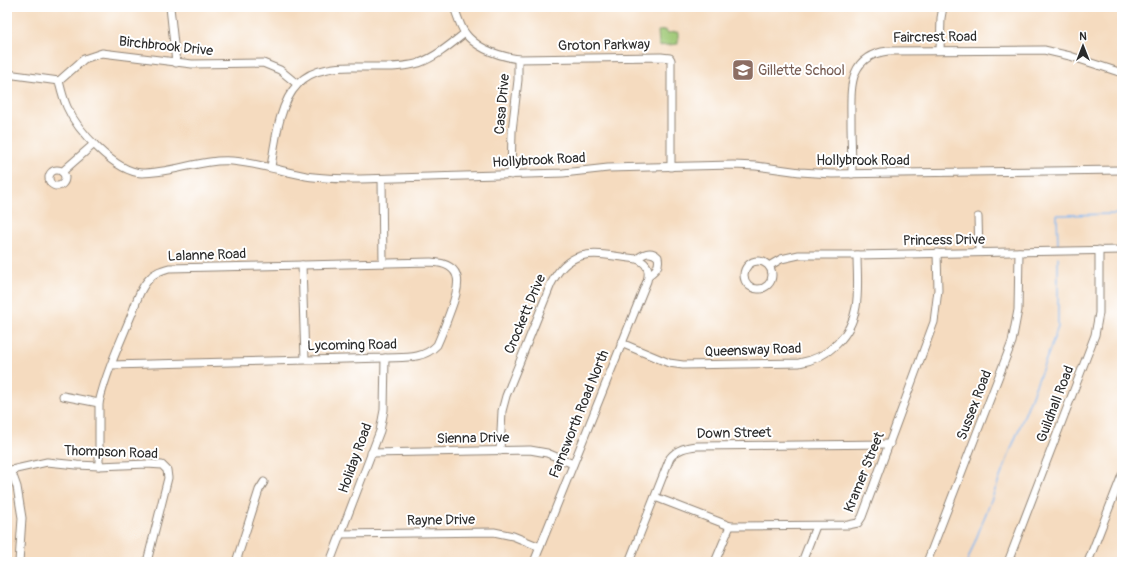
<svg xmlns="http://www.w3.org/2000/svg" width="1129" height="569" font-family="Pangolin,sans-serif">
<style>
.green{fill:#9ec875;stroke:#647a50}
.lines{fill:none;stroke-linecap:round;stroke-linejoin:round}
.stream{stroke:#80b6ef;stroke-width:1.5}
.minor-casing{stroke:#908375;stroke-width:9}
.minor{stroke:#fff;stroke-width:7}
.labels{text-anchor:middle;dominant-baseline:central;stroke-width:4;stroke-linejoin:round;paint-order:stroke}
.street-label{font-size:14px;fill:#2b2b2b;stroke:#fff}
.education-label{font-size:14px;fill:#785e54;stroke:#fff;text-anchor:start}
</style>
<rect width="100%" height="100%" fill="#fff"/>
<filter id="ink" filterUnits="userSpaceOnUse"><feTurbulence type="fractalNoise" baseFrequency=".025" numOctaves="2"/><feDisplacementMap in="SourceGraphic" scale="8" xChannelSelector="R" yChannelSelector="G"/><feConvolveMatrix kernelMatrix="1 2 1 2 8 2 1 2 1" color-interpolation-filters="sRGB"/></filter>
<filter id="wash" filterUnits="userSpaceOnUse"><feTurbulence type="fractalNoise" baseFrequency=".012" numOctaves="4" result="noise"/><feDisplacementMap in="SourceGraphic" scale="16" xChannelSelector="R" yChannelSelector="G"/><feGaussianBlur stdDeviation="0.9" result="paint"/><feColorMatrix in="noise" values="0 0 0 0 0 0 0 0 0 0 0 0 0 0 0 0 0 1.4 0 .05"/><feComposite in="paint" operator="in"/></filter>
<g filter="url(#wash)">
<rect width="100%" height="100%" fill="#f5dbbf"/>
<path class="green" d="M 666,30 L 667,33 L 678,32 L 678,44 L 659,46 L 658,31 Z"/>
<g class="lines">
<g class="stream">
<path d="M 1058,246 L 1057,215 L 1122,214"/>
<path d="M 967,562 L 1047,357 L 1058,327 L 1058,257"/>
</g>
</g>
</g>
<g filter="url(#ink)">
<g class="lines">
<g class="minor-casing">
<g id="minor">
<path d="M 170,7 L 176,63"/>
<path d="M 454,7 C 457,15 460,26 465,33 C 477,49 500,56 518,59 L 661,57 L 670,58 L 671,60 L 671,167"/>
<path d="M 940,50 L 941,18 L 943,7"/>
<path d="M 7,74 L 59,81"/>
<path d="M 59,81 C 61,89 63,98 67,107 C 77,130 115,172 142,173 C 172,173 202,159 232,161 C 257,163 281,171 306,176 C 324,179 343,179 361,179 L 563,173 L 608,168 L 733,165 L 756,166 L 800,172 L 832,174 L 1122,170"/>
<path d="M 59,81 L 84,59 L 102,53 L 192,64 L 263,63 L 280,70 L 297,84"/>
<path d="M 271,167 C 275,142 279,103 298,84 C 305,76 317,71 328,69 C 339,66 352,67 364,67 C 382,67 402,68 419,63 C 436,57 451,44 465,33"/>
<circle cx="57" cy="178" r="8"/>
<path d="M 62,172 L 94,144"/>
<path d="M 852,174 C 852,156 851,138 851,121 C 851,89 847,56 888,51 L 1044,50 L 1070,56 L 1122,73"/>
<path d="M 511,175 L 512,131 L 518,80 L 518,59"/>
<path d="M 382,179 L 383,263"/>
<path d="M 978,217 L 979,252"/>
<path d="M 637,259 C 644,253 651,250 658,257 C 660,266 656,270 649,275"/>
<circle cx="758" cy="275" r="14"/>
<path d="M 302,265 L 305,359"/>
<path d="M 769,266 L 781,259 L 799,255 L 857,255 L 1122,250"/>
<path d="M 621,343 L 669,363 L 683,365 L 799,363 C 828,358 851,337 856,307 C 859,290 857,272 857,255"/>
<path d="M 63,396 L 99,403"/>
<path d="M 500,451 L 502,411 L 506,396 L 551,284 C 571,243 600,255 637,259 C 648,263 650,271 647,281 L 534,562"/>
<path d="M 371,453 L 530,450 L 547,453 L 573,464"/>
<path d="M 99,466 L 99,403 C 106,373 119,345 131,316 C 136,303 140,288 150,278 C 155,272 162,270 169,268 L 431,262 C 467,264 459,288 450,312 C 446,323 442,334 437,345 C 423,360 403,357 385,358 L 111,365"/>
<path d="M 11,470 L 17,487 L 22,518 L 19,562"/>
<path d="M 7,471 L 47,462 L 77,465 L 99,466 L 147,464 L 162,465 L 167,470 L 168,478 L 147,562"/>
<path d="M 655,497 L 730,526 L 848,525 L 858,523 L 862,517 L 934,322 L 938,290 L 937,253"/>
<path d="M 340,534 L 494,532 L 513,536 L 540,547"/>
<path d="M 236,562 L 259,490 L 264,482"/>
<path d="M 330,562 L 380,431 L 384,410 L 385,358"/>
<path d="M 629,562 L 670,458 C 677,449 687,447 697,446 L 890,444"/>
<path d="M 715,562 L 730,526"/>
<path d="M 802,562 L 816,526"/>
<path d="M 927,562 L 1012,342 L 1018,310 L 1019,252"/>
<path d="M 1008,562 L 1095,335 L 1099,313 L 1099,250"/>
<path d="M 1088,562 L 1122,475"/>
</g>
</g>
<use href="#minor" class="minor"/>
</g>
</g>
<defs>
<g id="school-square" transform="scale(1.15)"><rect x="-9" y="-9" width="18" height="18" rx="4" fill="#8d6e63" stroke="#fff"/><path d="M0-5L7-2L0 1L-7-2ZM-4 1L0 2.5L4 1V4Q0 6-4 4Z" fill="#fff"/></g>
</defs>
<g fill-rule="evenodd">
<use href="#school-square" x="743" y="70"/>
</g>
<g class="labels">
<g class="street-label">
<text transform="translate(935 37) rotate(-1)">Faircrest Road</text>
<text transform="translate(604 45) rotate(-1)">Groton Parkway</text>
<text transform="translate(166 46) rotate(6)">Birchbrook Drive</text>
<text transform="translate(502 104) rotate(-85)">Casa Drive</text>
<text transform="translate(539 160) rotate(-3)">Hollybrook Road</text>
<text x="863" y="160">Hollybrook Road</text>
<text transform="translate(944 240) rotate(-1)">Princess Drive</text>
<text transform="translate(207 255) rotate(-2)">Lalanne Road</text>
<text transform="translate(525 314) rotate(-67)">Crockett Drive</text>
<text transform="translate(352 345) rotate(-1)">Lycoming Road</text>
<text transform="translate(753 350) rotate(-2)">Queensway Road</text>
<text transform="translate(1055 404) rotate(-69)">Guildhall Road</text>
<text transform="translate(974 405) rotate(-69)">Sussex Road</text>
<text transform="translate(579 414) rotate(-68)">Farnsworth Road North</text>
<text transform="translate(734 433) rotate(-1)">Down Street</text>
<text transform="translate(473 438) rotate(-1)">Sienna Drive</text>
<text transform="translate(111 452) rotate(2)">Thompson Road</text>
<text transform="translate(355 458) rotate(-70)">Holiday Road</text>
<text transform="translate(864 472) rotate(-68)">Kramer Street</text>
<text transform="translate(441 520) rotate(-1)">Rayne Drive</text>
</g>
<g class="education-label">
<text x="758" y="70">Gillette School</text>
</g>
</g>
<rect width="1129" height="569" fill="none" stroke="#fff" stroke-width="24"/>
<g transform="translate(1083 46)" stroke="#ffffff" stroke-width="3" paint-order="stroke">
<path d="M0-3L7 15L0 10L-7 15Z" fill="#2b2b2b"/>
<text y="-6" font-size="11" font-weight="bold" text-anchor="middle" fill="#2b2b2b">N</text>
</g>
</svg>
